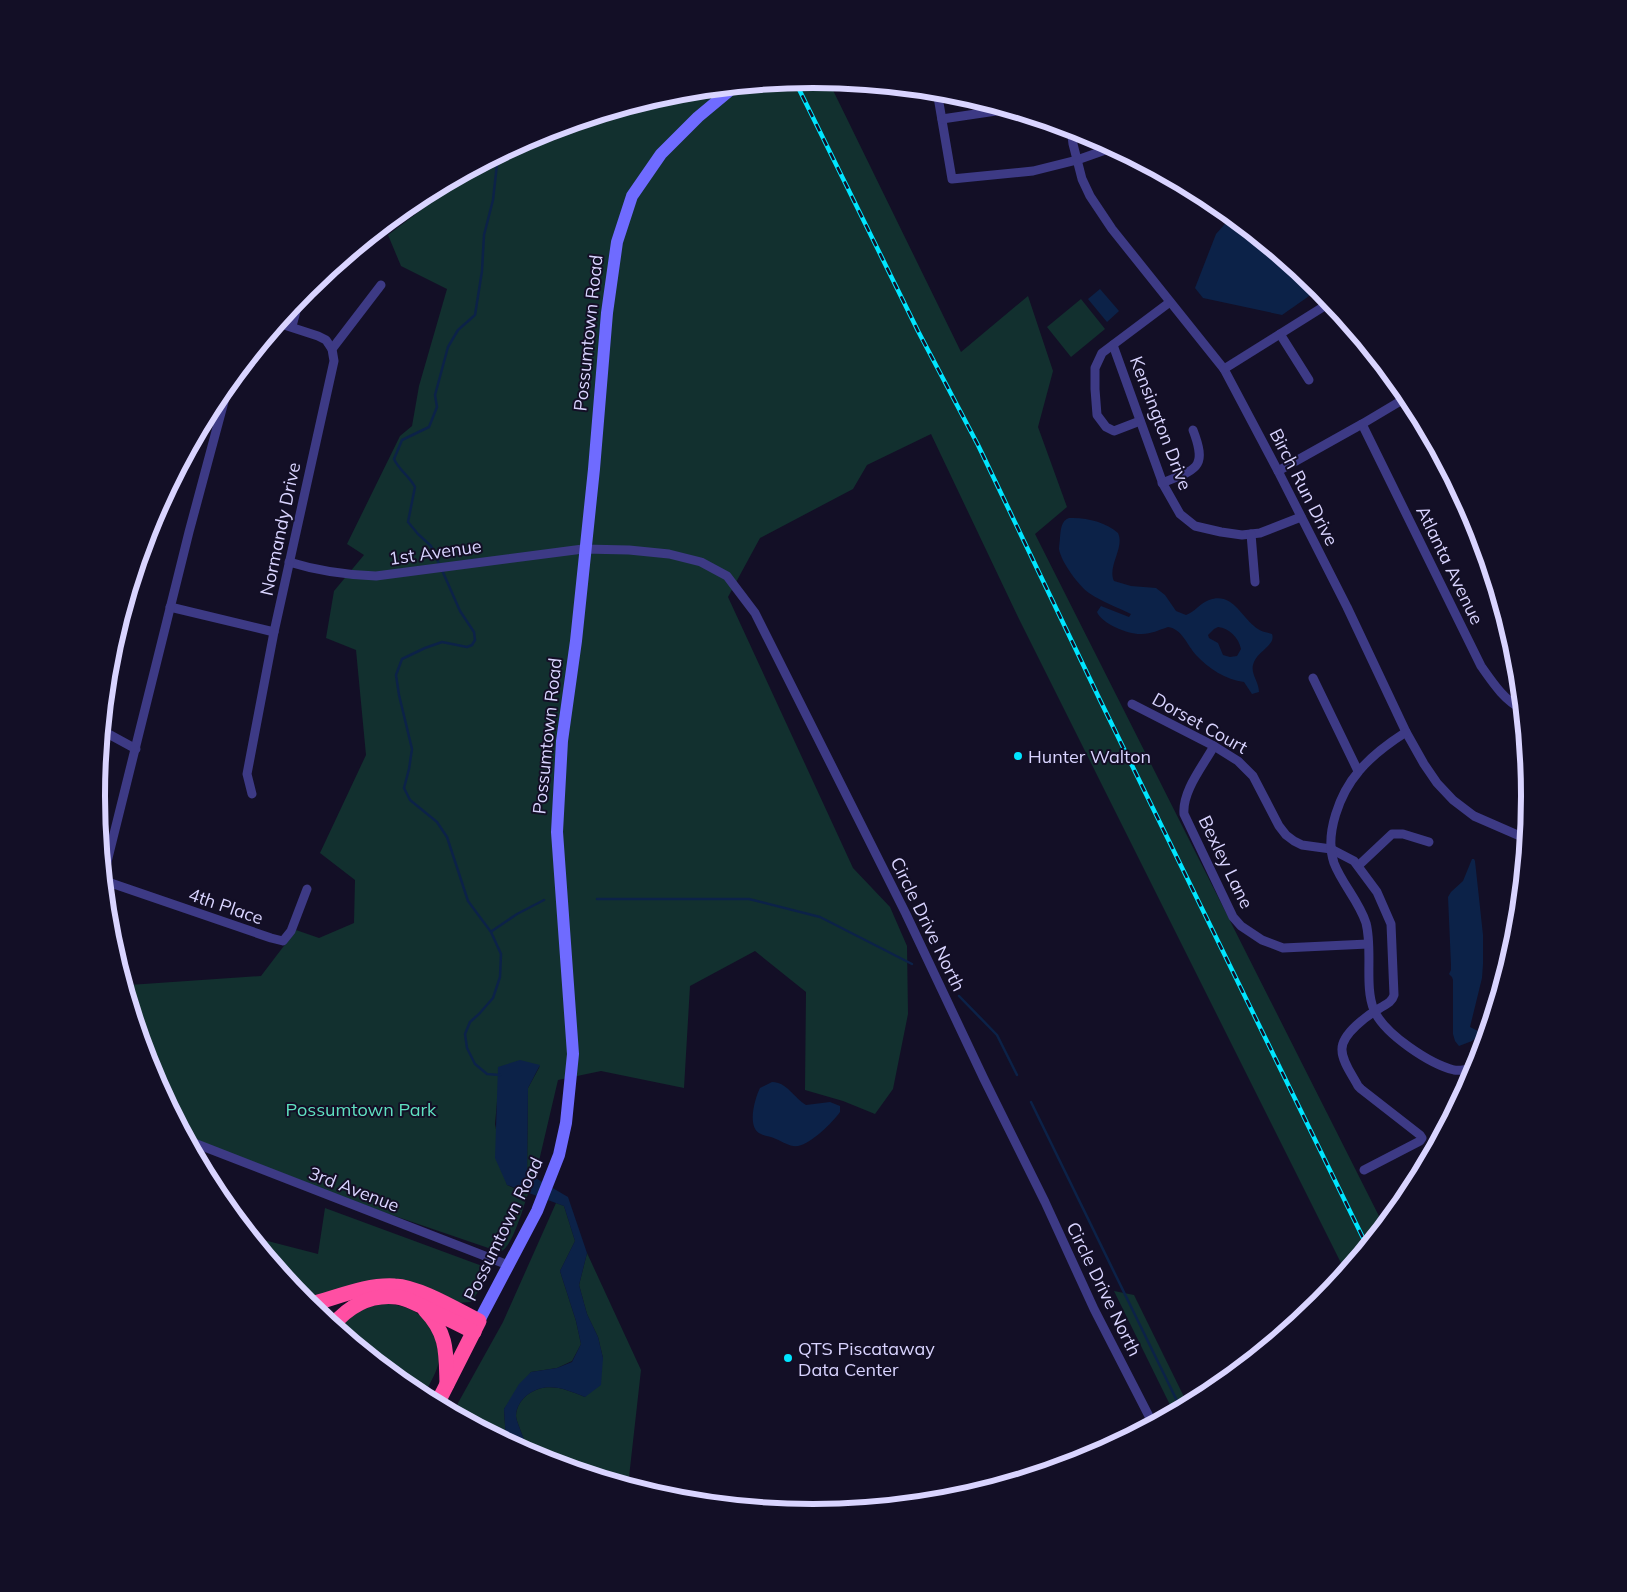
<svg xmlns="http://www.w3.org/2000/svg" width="1627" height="1592" font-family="Mulish,sans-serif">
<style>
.green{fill:#12302f}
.water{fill:#0c2248;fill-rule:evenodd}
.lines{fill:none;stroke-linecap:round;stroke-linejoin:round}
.stream{stroke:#0c2248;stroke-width:2.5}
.street{stroke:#3d3a85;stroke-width:9}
.secondary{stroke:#6f6bff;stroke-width:12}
.highway{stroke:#ff4fa3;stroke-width:15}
.rail-casing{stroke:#00e5ff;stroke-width:4.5}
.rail{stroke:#130f26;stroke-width:2.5;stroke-dasharray:8;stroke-linecap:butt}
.poi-dot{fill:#00e5ff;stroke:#130f26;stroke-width:2}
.labels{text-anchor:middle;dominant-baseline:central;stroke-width:4;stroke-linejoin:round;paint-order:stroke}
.street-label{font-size:18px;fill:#d9d4ff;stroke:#130f26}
.poi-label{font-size:18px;fill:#d9d4ff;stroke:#130f26;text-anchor:start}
.park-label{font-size:18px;fill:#5fe0c0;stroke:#130f26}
.rim{fill:none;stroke:#d9d4ff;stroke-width:6}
</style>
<rect width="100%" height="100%" fill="#130f26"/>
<g class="green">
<path d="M 814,79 L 828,80 L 961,352 L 1028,296 L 1053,371 L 1038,427 L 1067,507 L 1035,534 L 1384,1226 L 1346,1273 L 1019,619 L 931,434 L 867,465 L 853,489 L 760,538 L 728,597 L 853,868 L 890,907 L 907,946 L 908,1014 L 893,1089 L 875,1114 L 843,1101 L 805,1090 L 806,992 L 755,951 L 690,986 L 684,1088 L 601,1071 L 558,1080 L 535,1178 L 527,1173 L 528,1088 L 540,1066 L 497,1102 L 495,1124 L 507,1185 L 528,1194 C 523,1207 513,1247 500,1252 L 383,1212 L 186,1136 L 151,1070 L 143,1046 L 147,1036 L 140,1033 L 129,997 L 129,985 L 261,976 L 296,930 L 319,938 L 354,923 L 355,880 L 320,853 L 366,755 L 356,650 L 326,638 L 334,591 L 364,555 L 347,544 L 400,436 L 412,426 L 419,386 L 447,289 L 401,266 L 388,235 L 425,207 L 432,190 L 539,133 L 674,92 Z"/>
<path d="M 1081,299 L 1105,329 L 1071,357 L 1047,327 Z"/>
<path d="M 556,1203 L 564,1206 L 575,1241 L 560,1271 L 576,1321 L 581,1344 L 572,1361 L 557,1368 L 531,1372 L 504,1409 L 506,1441 L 453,1412 L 503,1322 Z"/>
<path d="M 325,1208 L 485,1267 L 488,1272 L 488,1277 L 471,1302 L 457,1303 L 405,1281 L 304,1301 L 252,1237 L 318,1254 Z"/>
<path d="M 587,1253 L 641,1370 L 628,1486 L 539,1459 L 527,1452 L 528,1450 C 526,1443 516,1421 516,1416 C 516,1408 521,1400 526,1396 C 545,1380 566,1389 585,1397 L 603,1358 L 598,1337 L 587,1314 L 579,1285 Z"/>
<path d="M 1114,1291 L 1134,1295 L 1188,1405 L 1174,1413 Z"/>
<path d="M 381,1303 C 410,1305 432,1315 437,1346 C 438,1351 440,1359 438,1365 C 435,1376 428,1386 423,1397 L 415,1392 L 338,1329 L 351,1314 Z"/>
</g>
<g class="water">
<path d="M 1232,216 L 1302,274 L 1308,282 L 1312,294 L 1282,315 L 1203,298 L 1195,288 L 1216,234 Z"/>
<path d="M 1100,289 L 1119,311 L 1107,322 L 1088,299 Z"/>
<path d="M 1069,518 C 1086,517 1106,522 1118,533 C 1125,548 1107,566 1114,581 L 1131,586 L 1156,588 L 1165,595 L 1176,611 L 1186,615 C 1195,612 1200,603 1209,600 C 1232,592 1240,615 1254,626 C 1259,631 1265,632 1272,634 C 1276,645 1258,651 1254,662 C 1249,673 1259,681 1259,692 L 1252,694 L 1244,682 C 1226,680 1208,668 1196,655 C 1187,645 1182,629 1168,627 C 1159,630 1151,634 1142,634 C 1129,635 1102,624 1097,612 L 1101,606 L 1129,617 L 1131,614 C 1117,607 1102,602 1089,593 C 1079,586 1061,562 1059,549 C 1059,545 1060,541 1060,537 C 1061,529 1061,521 1069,518 ZM 1218,627 C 1229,628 1239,638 1241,649 L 1237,656 L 1230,657 L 1223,655 L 1218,643 L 1209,638 L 1208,635 L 1214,629 Z"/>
<path d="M 1472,859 L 1474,859 L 1475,861 L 1483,935 L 1483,964 L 1482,978 L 1470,1027 L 1482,1033 L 1472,1041 L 1459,1046 L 1455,1041 L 1453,1034 L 1453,980 L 1452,977 L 1449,974 L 1451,970 L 1451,965 L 1448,897 L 1451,892 L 1463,881 Z"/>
<path d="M 520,1060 L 540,1065 L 528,1088 L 527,1173 L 568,1197 L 587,1253 L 579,1285 L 587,1314 L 598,1337 L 603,1358 L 601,1385 L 585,1397 C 566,1389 545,1380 526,1396 C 521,1400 516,1408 516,1416 C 516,1421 526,1443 528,1450 L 527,1452 L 506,1441 L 504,1409 L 519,1384 L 531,1372 L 557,1368 L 572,1362 L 581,1344 L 576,1321 L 560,1271 L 575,1241 L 564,1206 L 507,1185 L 495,1158 L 498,1067 Z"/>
<path d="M 772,1082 C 787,1082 794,1098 806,1105 L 830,1102 L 840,1106 L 840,1112 C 832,1123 812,1143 798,1146 C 790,1147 783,1142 776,1139 C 771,1136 766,1137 761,1134 C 746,1128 755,1098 760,1088 Z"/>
</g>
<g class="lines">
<g class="stream">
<path d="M 440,566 L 431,546 L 418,534 L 408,522 L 415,487 C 409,476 399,470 394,459 L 402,440 L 429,427 L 437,407 L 435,395 L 448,347 L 458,330 L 475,315 L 482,271 L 484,235 L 493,200 L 498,155"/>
<path d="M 442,570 L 460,611 L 474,632 L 475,640 L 472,645 L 467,647 L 442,642 L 425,648 L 402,659 L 396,675 L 399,695 L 412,749 L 409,769 L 404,788 L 410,800 L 437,822 L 447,837 L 468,901 L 491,932 L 501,954 L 500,977 L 493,998 L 479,1014 L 470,1022 L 465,1034 L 467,1048 L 475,1064 L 487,1074 L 500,1075"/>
<path d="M 597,899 L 749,899 L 820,917 L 912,964"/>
<path d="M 492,931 L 517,914 L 544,900"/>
<path d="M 959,996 L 997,1035 L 1017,1075"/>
<path d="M 1031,1102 L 1181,1409"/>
</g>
<g class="street">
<path d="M 937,91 L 952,179 L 1033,171 L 1077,160 L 1114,147"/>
<path d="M 942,119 L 996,111 L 996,105"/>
<path d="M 1071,128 L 1073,144 L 1082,179 L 1090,196 L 1112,229 L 1224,369 L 1278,471 L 1347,607 L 1406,732 L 1424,764 L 1437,783 L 1453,800 L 1474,816 L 1527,839"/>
<path d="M 278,323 L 318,336 L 326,340 L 332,349"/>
<path d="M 292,326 L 300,296"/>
<path d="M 1280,334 L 1309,380"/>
<path d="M 1113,345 L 1163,484 L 1180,514 L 1195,526 L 1221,532 L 1242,535 L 1260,533 L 1301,517"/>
<path d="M 1224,369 L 1331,302"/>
<path d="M 1140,421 L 1114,431 L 1106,427 L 1097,415 L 1095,389 L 1095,368 L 1102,353 L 1170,302"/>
<path d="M 1362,424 L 1481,666 C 1493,683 1504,700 1522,709"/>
<path d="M 1278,471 L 1362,424 L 1409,396"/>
<path d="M 1162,483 C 1196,469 1208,469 1193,430"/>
<path d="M 1251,534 L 1255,582"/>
<path d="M 289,562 C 318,571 346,575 376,576 L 583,549 L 629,550 L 669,554 L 701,562 L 727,576 L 755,613 L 906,914 L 984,1079 L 1045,1202 L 1094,1309 L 1153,1424"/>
<path d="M 170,607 L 274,632"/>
<path d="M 1313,678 L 1358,771"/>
<path d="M 1132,704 L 1214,746 L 1238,761 L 1253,776 L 1279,826 L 1286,835 L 1294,841 L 1302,845 L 1331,849 L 1354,861 L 1377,892 L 1391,924 L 1394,995 C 1392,1002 1387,1004 1380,1008 C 1368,1015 1341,1034 1342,1050 C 1342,1062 1353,1076 1358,1086 L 1361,1089 L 1420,1135 L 1422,1138 L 1420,1141 L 1364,1170"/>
<path d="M 103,731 L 136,749"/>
<path d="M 1406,732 C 1389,743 1372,755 1359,771 C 1340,793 1324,834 1334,863 C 1342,884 1359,901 1366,923 C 1373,949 1364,987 1374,1010 C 1384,1034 1430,1064 1454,1070 C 1461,1071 1470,1069 1477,1068"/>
<path d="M 1214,746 C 1203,766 1182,791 1184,814 L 1233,917 L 1241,926 L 1262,940 L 1283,948 L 1368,944"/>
<path d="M 252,794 L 247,774 L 274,632 L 334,361 L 332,349 L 381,285"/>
<path d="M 1358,866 L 1392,834 L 1403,834 L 1429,842"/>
<path d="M 104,874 L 189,532 L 229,383"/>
<path d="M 105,881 L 271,938 L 283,941 L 291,931 L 307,889"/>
<path d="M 189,1141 L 508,1265"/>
</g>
<path class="secondary" d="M 479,1321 L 537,1211 L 559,1155 L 566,1123 L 573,1054 L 557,832 L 562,741 L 576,641 L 594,469 L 607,313 L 617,242 L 632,196 L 661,154 L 698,117 L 734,87"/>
<g class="highway">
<path d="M 308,1305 C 336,1298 366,1284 395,1286 C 419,1287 457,1310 479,1321 L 437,1404"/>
<path d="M 425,1310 C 448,1334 446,1353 447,1384"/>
<path d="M 333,1325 C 349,1306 371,1294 397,1297 C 409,1299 422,1306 433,1312 C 447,1318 461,1325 474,1332"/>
</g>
<g class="rail-casing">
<path id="rail" d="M 795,81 L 918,331 L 978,445 L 1100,700 L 1367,1246"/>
</g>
<use href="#rail" class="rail"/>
</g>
<g class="poi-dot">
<circle cx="1018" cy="756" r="5"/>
<circle cx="788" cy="1358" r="5"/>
</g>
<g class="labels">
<g class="street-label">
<text transform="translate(588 333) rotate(-84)">Possumtown Road</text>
<text transform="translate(1161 423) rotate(69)">Kensington Drive</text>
<text transform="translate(1304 487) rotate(63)">Birch Run Drive</text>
<text transform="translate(280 529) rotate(-78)">Normandy Drive</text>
<text transform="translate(435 552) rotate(-8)">1st Avenue</text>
<text transform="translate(1450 565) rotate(64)">Atlanta Avenue</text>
<text transform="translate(1200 723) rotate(29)">Dorset Court</text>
<text transform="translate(547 736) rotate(-84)">Possumtown Road</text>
<text transform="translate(1226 862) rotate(64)">Bexley Lane</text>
<text transform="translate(226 906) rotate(19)">4th Place</text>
<text transform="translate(928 924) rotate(64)">Circle Drive North</text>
<text transform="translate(354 1189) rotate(21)">3rd Avenue</text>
<text transform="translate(503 1229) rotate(-64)">Possumtown Road</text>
<text transform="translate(1104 1289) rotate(64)">Circle Drive North</text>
</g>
<g class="poi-label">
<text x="1028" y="756">Hunter Walton</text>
<text x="798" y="1348">QTS Piscataway<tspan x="798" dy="21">Data Center</tspan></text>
</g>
<g class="park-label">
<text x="361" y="1109">Possumtown Park</text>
</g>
</g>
<path d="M0 0H1627V1592H0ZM105 796a708 708 0 1 1 1416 0a708 708 0 1 1-1416 0Z" fill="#130f26" fill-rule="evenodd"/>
<path class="rim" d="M105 796a708 708 0 1 1 1416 0a708 708 0 1 1-1416 0Z"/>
</svg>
